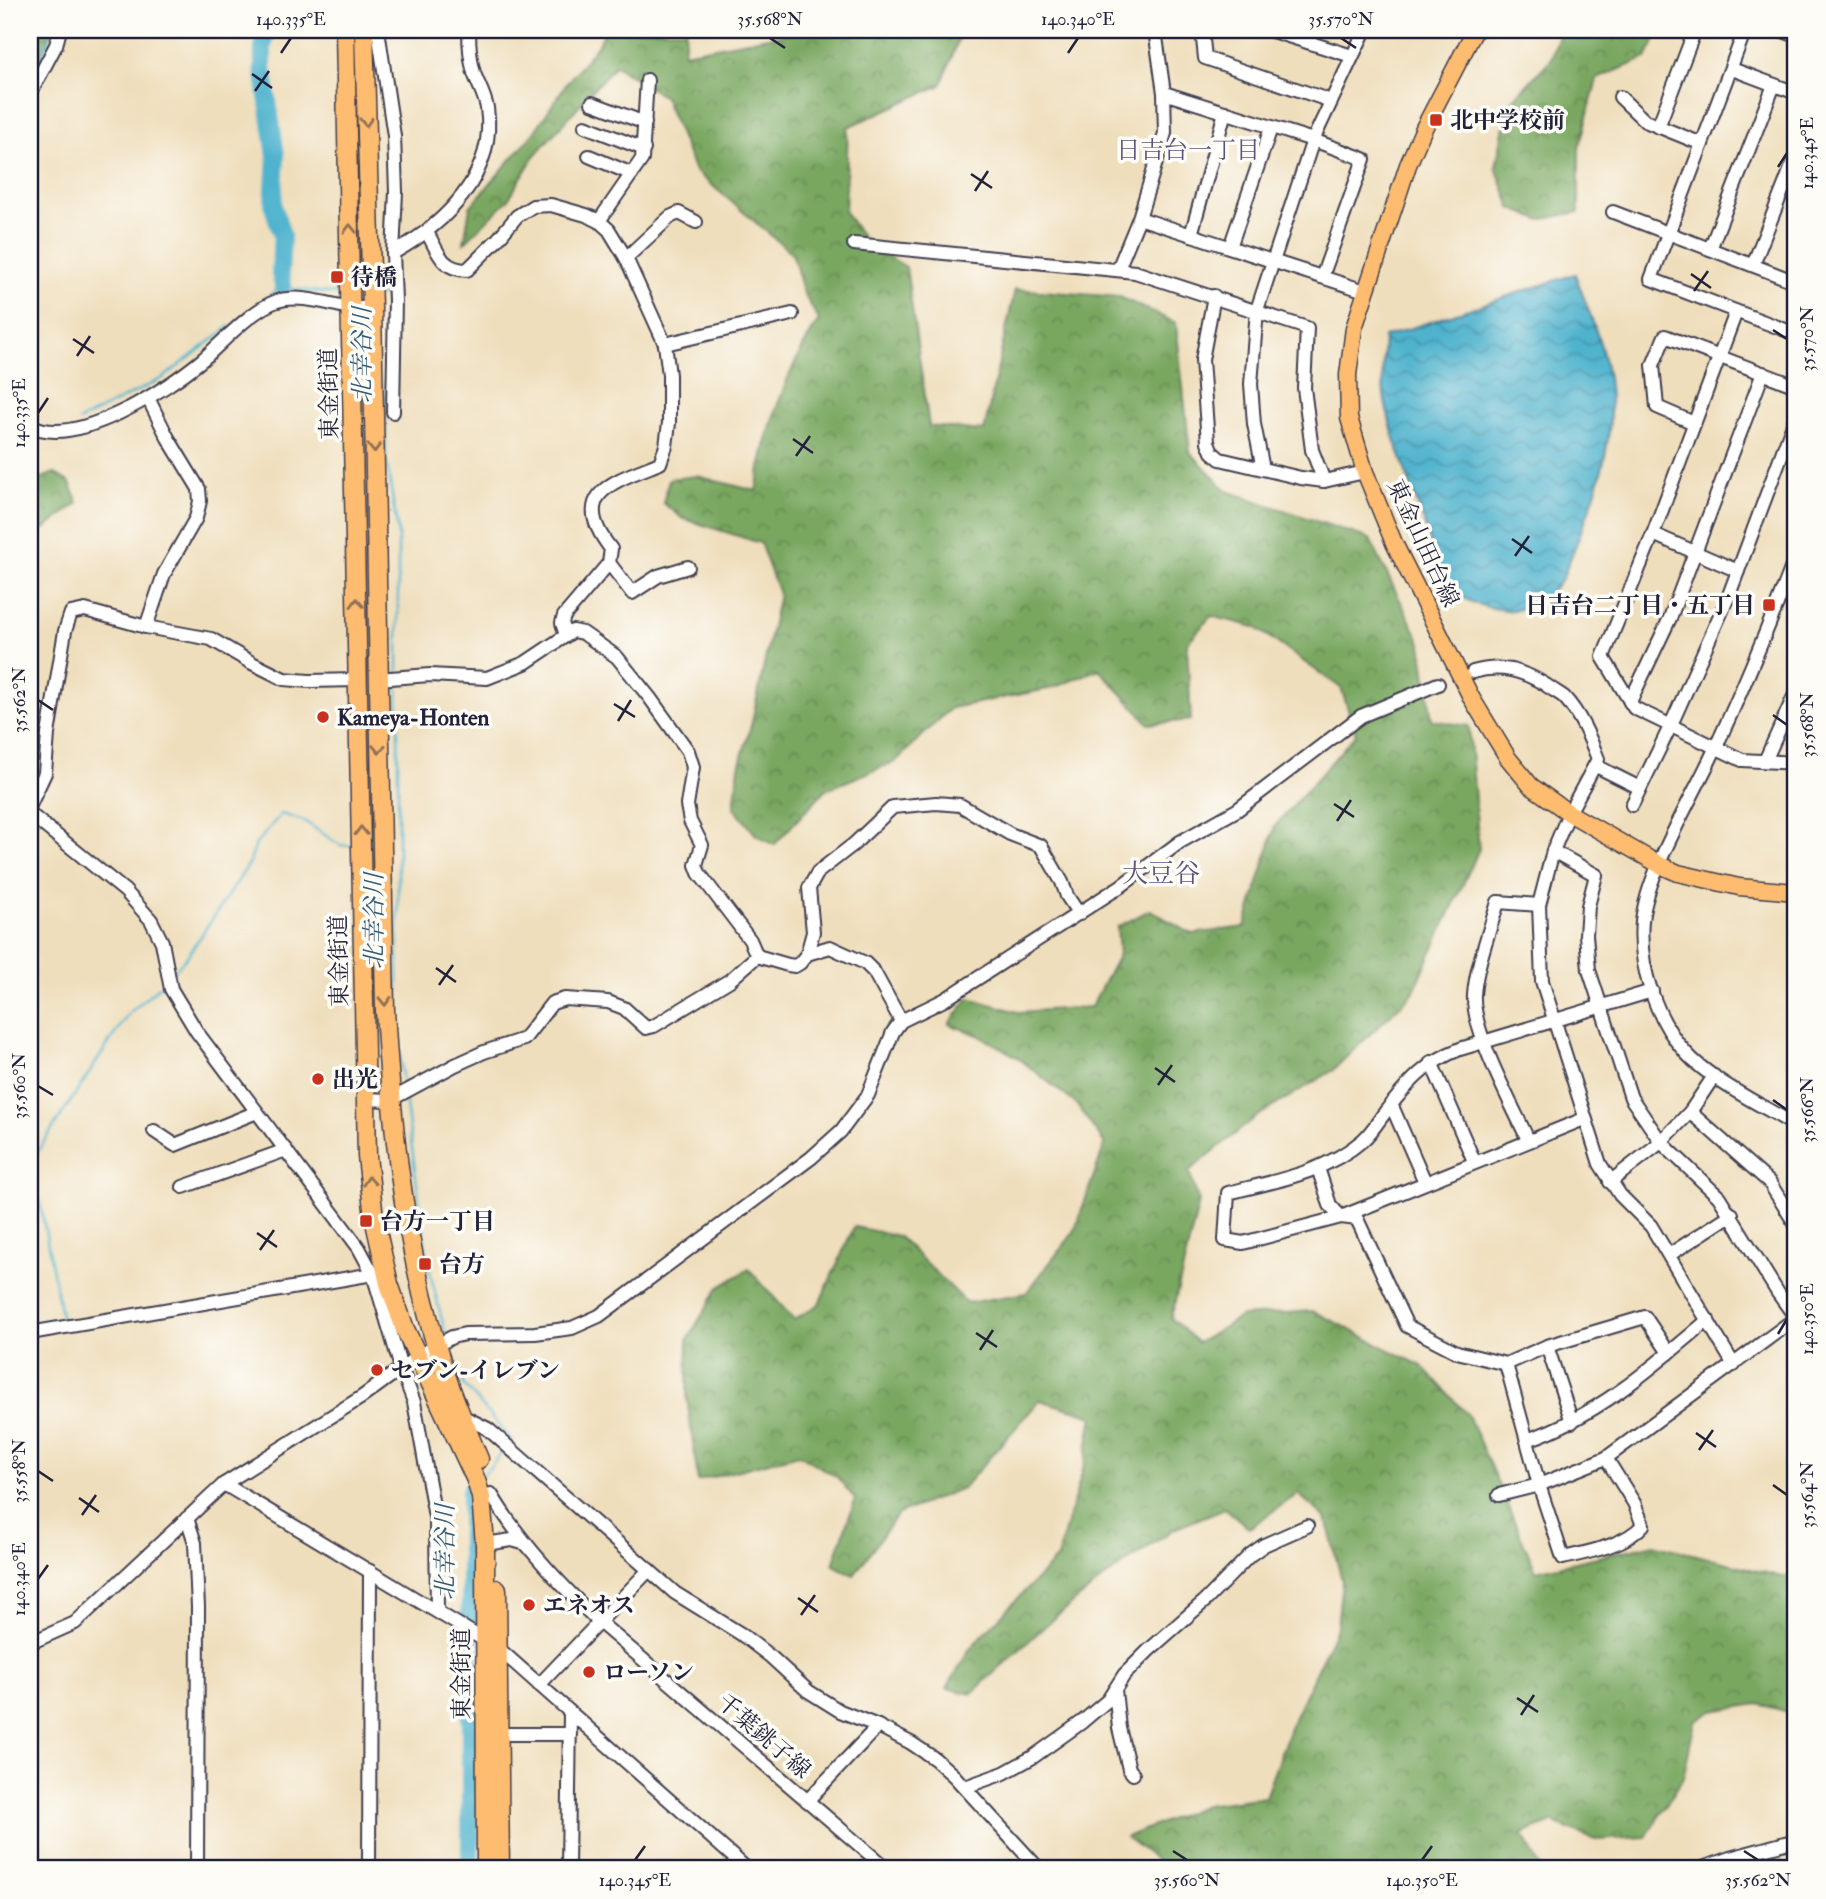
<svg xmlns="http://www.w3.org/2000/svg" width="1826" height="1899" font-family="'IM FELL Double Pica','Noto Serif JP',serif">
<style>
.forest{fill:url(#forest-crowns);stroke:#4e644e;stroke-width:2}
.water{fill:url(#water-waves);stroke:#386a84;stroke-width:2}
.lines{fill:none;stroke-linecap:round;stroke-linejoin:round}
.stream{stroke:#4fb3ce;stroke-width:2.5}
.river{stroke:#4fb3ce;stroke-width:18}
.minor-casing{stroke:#413e4e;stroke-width:16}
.major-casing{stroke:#413e4e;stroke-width:19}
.highway-casing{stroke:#413e4e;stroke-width:21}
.minor{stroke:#fff;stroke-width:12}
.major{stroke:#fdbc70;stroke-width:16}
.highway{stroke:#fdbc70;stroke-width:18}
.oneway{stroke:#906f56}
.ticks{fill:none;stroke:#22223b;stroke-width:2.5}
.poi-dot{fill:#c8321e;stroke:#fdfcf7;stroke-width:2.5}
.labels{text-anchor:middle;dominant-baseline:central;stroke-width:7;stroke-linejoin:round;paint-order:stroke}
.poi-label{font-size:23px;font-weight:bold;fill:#22223b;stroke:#fdfcf7;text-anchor:start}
.street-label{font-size:23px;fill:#22223b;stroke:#fdfcf7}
.neighbourhood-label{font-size:24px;fill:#5c547f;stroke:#fdfcf7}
.water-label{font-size:24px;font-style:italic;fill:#345c76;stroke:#fdfcf7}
.quarter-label{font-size:26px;fill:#5c547f;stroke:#fdfcf7}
.neatline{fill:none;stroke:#22223b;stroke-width:2.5}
.ticks-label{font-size:18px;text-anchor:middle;fill:#22223b}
</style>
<defs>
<pattern id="forest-crowns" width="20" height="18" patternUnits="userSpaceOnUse" patternTransform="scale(1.75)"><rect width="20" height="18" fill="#79a760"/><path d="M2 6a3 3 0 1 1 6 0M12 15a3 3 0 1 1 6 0" fill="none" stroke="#638850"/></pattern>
<pattern id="water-waves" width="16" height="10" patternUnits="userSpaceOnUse" patternTransform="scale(1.75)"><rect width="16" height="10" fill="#4fb3ce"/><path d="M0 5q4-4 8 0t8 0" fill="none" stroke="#4191a8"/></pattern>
</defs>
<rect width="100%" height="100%" fill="#fdfcf7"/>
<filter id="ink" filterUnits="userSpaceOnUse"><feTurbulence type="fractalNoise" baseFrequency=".0143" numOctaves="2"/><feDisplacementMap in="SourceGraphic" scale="14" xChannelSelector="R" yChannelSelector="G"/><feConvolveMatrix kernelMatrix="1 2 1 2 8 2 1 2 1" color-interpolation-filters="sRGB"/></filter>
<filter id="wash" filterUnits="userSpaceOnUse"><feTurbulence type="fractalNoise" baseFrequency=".00686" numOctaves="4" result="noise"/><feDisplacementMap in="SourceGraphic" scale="28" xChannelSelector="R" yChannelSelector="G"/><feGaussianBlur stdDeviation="1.57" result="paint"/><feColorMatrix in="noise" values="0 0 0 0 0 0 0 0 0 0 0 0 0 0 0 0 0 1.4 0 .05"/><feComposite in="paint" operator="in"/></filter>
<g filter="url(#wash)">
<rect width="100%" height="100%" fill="#efdebc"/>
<g class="forest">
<path d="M 30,30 L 51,30 L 48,43 L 30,77 Z"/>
<path d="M 605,30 L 686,30 L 684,53 L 805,30 L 957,30 L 961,33 L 941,85 L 848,127 L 845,212 L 866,243 L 906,267 L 929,426 L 984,431 L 1015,289 L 1120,297 L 1176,323 L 1190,452 L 1227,491 L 1370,539 L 1421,643 L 1432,720 L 1469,726 L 1479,849 L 1413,993 L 1332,1071 L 1256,1117 L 1189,1171 L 1199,1202 L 1171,1318 L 1198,1343 L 1242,1316 L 1313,1311 L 1422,1366 L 1468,1415 L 1536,1571 L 1654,1544 L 1782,1577 L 1796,1575 L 1796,1723 L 1792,1713 L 1759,1704 L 1712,1711 L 1695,1722 L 1683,1778 L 1646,1837 L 1595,1840 L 1552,1822 L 1522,1834 L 1541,1869 L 1273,1869 L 1244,1862 L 1167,1868 L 1126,1837 L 1205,1805 L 1265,1797 L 1293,1720 L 1337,1627 L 1342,1581 L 1326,1518 L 1298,1494 L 1249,1528 L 1225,1508 L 1174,1529 L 1107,1576 L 1054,1618 L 971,1694 L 947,1688 L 970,1648 L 1057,1558 L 1085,1462 L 1093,1416 L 1040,1400 L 963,1488 L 898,1514 L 854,1575 L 833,1565 L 855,1499 L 838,1478 L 799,1454 L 698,1481 L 687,1397 L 688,1339 L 718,1288 L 749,1269 L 794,1320 L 819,1304 L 854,1227 L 898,1236 L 967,1303 L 1026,1293 L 1074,1232 L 1105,1144 L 1076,1104 L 1017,1057 L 978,1035 L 949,1024 L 969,998 L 1018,1012 L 1091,1007 L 1119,954 L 1117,927 L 1150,910 L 1192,934 L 1245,927 L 1275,826 L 1356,734 L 1341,688 L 1255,627 L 1211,616 L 1187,643 L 1191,720 L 1149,724 L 1099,669 L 1053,688 L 951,708 L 895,762 L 825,790 L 774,845 L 756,835 L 734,808 L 739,767 L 752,722 L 779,594 L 760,543 L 682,518 L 663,503 L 669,479 L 697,476 L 756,491 C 765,432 786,370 819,320 L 804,294 L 792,253 L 695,171 L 664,97 L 615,65 L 534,156 L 508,200 L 464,243 L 470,207 L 533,134 L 566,84 L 599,43 Z"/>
<path d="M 1561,30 L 1660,30 L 1646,58 L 1597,79 L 1579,148 L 1579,212 L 1539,220 L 1511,208 L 1496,167 L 1508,105 L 1551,59 Z"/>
<path d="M 54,473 L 70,483 L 78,503 L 30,540 L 30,483 Z"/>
</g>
<path class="water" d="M 1575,274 C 1588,310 1605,347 1609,386 C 1617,453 1587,516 1563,577 C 1549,597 1531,612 1506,610 C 1485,608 1461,602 1448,584 C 1435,567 1430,540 1423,519 C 1409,480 1393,441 1385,401 C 1381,380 1383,358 1384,337 Z"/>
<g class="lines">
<g class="stream">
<path d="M 35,72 L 53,30"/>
<path d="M 378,295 L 386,295 L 386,458 L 398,533 L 398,675"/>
<path d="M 260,303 L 283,285 L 294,289 L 344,295"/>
<path d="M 79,421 L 163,378 L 230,326"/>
<path d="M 398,682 L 398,1026 L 403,1088"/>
<path d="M 173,972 L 186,958 L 249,864 L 256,844 L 281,814 L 304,821 L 340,845 L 353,846"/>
<path d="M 405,1098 L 428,1264 L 446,1336"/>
<path d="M 30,1326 L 62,1320 L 32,1160 L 128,1014 L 164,982"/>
<path d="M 449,1345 L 464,1385 L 512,1441 L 510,1443"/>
<path d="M 483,1475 L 506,1448"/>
</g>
<g class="river">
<path d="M 266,30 L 263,48 L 263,68 L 276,156 L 273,206 L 282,235 L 280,274 L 283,285"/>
<path d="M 470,1869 L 470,1491"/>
</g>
</g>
</g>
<g filter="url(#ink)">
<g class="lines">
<g class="minor-casing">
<g id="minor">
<path d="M 378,30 L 394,136 L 396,192 L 393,253 L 395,300 L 393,412"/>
<path d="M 1202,30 L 1205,58 L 1331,101"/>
<path d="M 1269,30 L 1352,56"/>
<path d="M 1745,30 L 1651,279 L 1796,334"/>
<path d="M 1781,30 L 1796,36"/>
<path d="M 1732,69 L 1796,93"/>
<path d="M 1164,93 L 1313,140 L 1364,159 L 1322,277"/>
<path d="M 30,94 L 56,45 L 60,30"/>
<path d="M 1620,97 L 1645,121 L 1702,144"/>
<path d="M 592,103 L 645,123"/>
<path d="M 585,126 L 644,149"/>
<path d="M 1658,127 L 1695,30"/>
<path d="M 589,156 L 632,174"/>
<path d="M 1613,212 L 1796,282"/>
<path d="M 1139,218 L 1365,291"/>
<path d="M 599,221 L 642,159 L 647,80"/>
<path d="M 427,232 C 438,252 442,270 467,270 L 498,239 L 517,216 L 533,206 L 551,205 L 586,215 L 599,221 L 609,230 L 626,258 L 665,344 L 669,375 L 669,423 L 666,446 L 660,463 C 615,481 567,493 611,549 L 609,563 L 564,616 L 562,623 L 566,635"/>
<path d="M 1191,235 L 1225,112"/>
<path d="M 854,244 L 1135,272 L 1307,328 L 1304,388 L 1312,450 L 1324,481"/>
<path d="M 1230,247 L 1271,128"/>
<path d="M 1710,249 L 1774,85"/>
<path d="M 393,253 C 445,224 497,174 487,108 C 485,96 478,84 474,73 C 470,59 469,44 469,30"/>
<path d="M 626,258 L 670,217 L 679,213 L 696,222"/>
<path d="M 1753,265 L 1796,156"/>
<path d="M 1118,269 L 1139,218 L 1165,133 L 1164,93 L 1155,30"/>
<path d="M 1214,296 L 1202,360 L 1208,442 L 1212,452 L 1220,459 L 1301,478 L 1324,481 L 1365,472"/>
<path d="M 1736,312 L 1653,534 L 1603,657 L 1634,708 L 1742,760 L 1796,763"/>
<path d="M 665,344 L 792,314"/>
<path d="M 1694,423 L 1657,407 L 1653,365 L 1665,336 L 1796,386"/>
<path d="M 30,425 C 75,450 167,389 202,360 C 223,342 251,310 277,301 C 300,294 328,304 351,308 C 358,309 365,307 372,307"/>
<path d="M 1263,469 L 1254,424 L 1251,384 L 1257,310 L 1313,140 L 1365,30"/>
<path d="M 1653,534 L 1738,571"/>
<path d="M 1796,556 C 1771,621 1744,687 1714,751 C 1693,797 1647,872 1642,921 C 1638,966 1656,1020 1686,1053 C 1711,1081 1764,1106 1796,1126"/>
<path d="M 609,563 L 632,593 L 658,576 L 688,567"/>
<path d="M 146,627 L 211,639 L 252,663 L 284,679 L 309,681 L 358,680"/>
<path d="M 1473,672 C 1500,664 1522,670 1546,685 C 1551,689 1559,693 1564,697 C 1580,714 1590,738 1598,759 L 1569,813 L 1553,851 L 1539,905 L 1542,981 L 1600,1164 L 1620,1195 L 1651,1226 L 1734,1365"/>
<path d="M 377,679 L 430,675 L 487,678 L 525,663 L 573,631 L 583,633 L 617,657 L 650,698 L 688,751 L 693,767 L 687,805 L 690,821 L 702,845 L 696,865 L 699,873 L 750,940 L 757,956"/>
<path d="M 1630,702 L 1670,618 L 1763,373"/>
<path d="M 1765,761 L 1796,692"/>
<path d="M 1596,766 L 1640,788"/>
<path d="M 30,805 L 45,773 L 48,734 L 65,631 L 71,613 L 85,610 L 146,627 L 164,574 L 196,518 L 200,501 L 199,489 L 168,438 L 148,398"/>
<path d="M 1632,805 L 1670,727 L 1729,595 L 1796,416"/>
<path d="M 30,814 L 125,891 L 151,920 L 162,942 L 171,989 L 197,1032 L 359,1248 L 373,1274 L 401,1368 L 414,1402 L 436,1522 L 437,1611"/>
<path d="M 1553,851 L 1596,875 L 1588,906 L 1586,935 L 1589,970 L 1631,1098 L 1661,1142 L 1719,1197 L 1778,1293 L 1796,1318"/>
<path d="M 807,954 L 830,947 L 865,963 L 874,972 L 901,1021"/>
<path d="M 757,956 L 788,965 L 795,966 L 800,963 L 807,954 L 813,932 L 809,888 L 818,872 L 854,844 L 893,807 L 936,803 L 960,805 L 1010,834 L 1041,846 L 1062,882 L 1067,896 L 1079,914"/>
<path d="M 1431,1062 L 1474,1161"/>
<path d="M 365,1099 L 390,1100 L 455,1065 L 484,1052 L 524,1039 L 552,1003 L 565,999 L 608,1002 L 624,1008 L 646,1028 L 654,1026 L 730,980 L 757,956"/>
<path d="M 1391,1104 L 1425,1182"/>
<path d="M 1690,1112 L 1769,1182 L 1796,1225"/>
<path d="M 1584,1119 L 1341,1217 L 1243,1243 L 1225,1240 L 1228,1193 C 1275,1181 1325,1173 1363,1140 C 1372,1132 1379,1120 1386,1111 C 1408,1083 1426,1062 1460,1049 L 1652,991"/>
<path d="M 154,1131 L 175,1145 L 257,1112"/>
<path d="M 1528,1140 C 1512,1104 1472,1033 1474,995 C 1476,966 1490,930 1498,902 L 1539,905"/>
<path d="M 1318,1168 L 1330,1205 L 1341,1217 L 1357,1219 L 1407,1326 L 1457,1352 L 1506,1364 L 1547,1346 L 1645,1317 L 1669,1353"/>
<path d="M 1610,1182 L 1661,1142 L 1690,1112 L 1714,1076"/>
<path d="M 183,1187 L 286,1150"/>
<path d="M 1669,1255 L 1732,1214"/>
<path d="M 30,1333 L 373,1274"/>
<path d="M 1547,1346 L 1572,1422"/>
<path d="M 1506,1364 L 1539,1485 L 1563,1558 C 1589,1552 1626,1545 1643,1525 L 1634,1503 L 1606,1458"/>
<path d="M 462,1416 L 488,1429 L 675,1593 L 741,1634 L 771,1657 L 808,1691 L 840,1711 L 878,1726 L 911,1743 L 935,1759 L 954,1776 L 1039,1869"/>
<path d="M 1527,1440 C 1596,1417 1653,1367 1708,1320"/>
<path d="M 224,1484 L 499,1649 L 747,1869"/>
<path d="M 491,1494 C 520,1542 559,1583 598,1621 L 887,1869"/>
<path d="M 1499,1495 L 1539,1485 L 1606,1458 L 1796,1318"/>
<path d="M 187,1518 L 195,1543 L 198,1607 L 197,1869"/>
<path d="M 485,1544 L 512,1540 L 526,1544"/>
<path d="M 30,1643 L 75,1623 L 224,1484 L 362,1397 L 418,1356 L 452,1337 L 465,1334 L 535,1333 L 572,1328 L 599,1316 L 811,1158 L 841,1131 L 868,1095 L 893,1032 L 901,1021 L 944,1000 L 1121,886 L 1180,842 L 1237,810 L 1361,716 L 1438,684"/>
<path d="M 539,1685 L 649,1570"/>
<path d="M 1115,1690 L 1119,1728 L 1129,1769 L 1133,1774"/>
<path d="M 509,1734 L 570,1734"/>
<path d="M 965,1787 L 1004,1773 L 1033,1757 L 1082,1722 L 1108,1700 L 1124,1675 L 1149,1650 L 1206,1600 L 1250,1555 L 1264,1545 L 1307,1526"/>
<path d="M 807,1801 L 878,1726"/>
<path d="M 369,1869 L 370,1571"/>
<path d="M 568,1869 L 570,1713"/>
<path d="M 1700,1869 L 1730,1858 L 1796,1840"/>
</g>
</g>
<g class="major-casing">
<path id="major" d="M 1475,30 L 1424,128 L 1408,165 L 1354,328 L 1348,375 L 1349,418 L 1365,472 L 1394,543 L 1472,699 L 1508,758 L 1531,786 L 1569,813 L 1660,865 L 1678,873 L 1739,887 L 1796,892"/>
</g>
<g class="highway-casing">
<g id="highway">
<path d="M 345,30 L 367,1156 L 374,1218 L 389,1284 L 405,1329 L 476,1480 L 481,1497 L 485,1544 L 486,1869"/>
<path d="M 364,30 L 372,307 L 385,1010 C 391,1117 402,1224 431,1328 C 443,1372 461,1416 479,1459"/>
<path d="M 497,1589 L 500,1869"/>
</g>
</g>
<use href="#minor" class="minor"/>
<use href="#major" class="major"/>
<use href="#highway" class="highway"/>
</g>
<defs><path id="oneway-chevron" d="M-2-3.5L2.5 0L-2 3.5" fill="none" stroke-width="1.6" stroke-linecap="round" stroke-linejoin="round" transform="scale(1.75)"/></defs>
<g class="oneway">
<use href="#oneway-chevron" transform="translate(366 122) rotate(88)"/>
<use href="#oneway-chevron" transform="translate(350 229) rotate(-91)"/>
<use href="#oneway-chevron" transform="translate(374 448) rotate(89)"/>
<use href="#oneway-chevron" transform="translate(357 603) rotate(-91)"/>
<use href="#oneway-chevron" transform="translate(379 749) rotate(89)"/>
<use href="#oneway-chevron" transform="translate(361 831) rotate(-91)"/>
<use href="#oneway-chevron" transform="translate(385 1001) rotate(88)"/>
<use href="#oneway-chevron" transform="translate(369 1181) rotate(-95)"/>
</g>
</g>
<path class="ticks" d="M 770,38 L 785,48M 1341,38 L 1356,48M 281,53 L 291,38M 1068,53 L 1078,38M 252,74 L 272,88M 255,91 L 269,71M 1778,167 L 1787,153M 971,174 L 992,188M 975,191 L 988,171M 1691,274 L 1711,288M 1694,291 L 1708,271M 1773,330 L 1787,339M 73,339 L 94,353M 77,356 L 90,336M 38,413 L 48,398M 793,439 L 813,453M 796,456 L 810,436M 1512,539 L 1532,553M 1515,556 L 1529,536M 38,700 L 53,710M 614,704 L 635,717M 1773,715 L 1787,725M 618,721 L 631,700M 1334,804 L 1354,817M 1337,821 L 1351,800M 436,968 L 456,982M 439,985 L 453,965M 1155,1068 L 1175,1082M 1158,1085 L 1172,1065M 38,1086 L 53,1095M 1773,1100 L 1787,1110M 257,1233 L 277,1247M 260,1250 L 274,1230M 976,1333 L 997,1347M 1778,1334 L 1787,1319M 980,1350 L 993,1330M 1696,1433 L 1716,1447M 1699,1450 L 1713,1430M 38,1471 L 53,1481M 1773,1485 L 1787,1495M 79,1498 L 99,1512M 82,1515 L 96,1495M 38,1579 L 48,1565M 798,1598 L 818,1612M 801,1615 L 815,1595M 1517,1698 L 1538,1712M 1521,1715 L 1534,1695M 1173,1851 L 1187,1860M 1744,1851 L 1758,1860M 635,1860 L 645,1846M 1422,1860 L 1432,1846"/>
<g class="poi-dot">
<rect x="1429" y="113" width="14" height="14" rx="3.5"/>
<rect x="330" y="270" width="14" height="14" rx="3.5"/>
<rect x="1762" y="598" width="14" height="14" rx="3.5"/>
<circle cx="323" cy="717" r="7"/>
<circle cx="318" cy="1079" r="7"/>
<rect x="359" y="1214" width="14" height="14" rx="3.5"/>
<rect x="418" y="1257" width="14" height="14" rx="3.5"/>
<circle cx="377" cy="1370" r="7"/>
<circle cx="529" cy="1605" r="7"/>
<circle cx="589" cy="1672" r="7"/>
</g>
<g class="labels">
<g class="poi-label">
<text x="1450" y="120">北中学校前</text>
<text x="351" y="277">待橋</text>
<text x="1755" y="605" text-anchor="end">日吉台二丁目・五丁目</text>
<text x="337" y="717">Kameya-Honten</text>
<text x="332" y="1079">出光</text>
<text x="380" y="1221">台方一丁目</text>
<text x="439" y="1264">台方</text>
<text x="391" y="1370">セブン-イレブン</text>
<text x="543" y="1605">エネオス</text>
<text x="603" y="1672">ローソン</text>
</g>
<g class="street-label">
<text transform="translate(329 394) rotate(-91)">東金街道</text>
<text transform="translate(1423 543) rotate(65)">東金山田台線</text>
<text transform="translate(339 961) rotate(-91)">東金街道</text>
<text transform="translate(461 1674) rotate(-90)">東金街道</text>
<text transform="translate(764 1736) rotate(41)">千葉銚子線</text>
</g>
<g class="neighbourhood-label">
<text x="1188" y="150">日吉台一丁目</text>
</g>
<g class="water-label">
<text transform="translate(362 355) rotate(-90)">北幸谷川</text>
<text transform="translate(374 921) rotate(-90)">北幸谷川</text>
<text transform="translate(445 1552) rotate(-90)">北幸谷川</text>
</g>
<g class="quarter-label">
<text x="1161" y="874">大豆谷</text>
</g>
</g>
<rect width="1826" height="1899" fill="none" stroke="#fdfcf7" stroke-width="77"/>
<rect x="38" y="38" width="1749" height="1822" class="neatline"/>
<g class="ticks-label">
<text x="291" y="25">140.335°E</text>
<text x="770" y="25">35.568°N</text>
<text x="1078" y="25">140.340°E</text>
<text x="1341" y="25">35.570°N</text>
<text transform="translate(1807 153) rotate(-90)" y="6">140.345°E</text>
<text transform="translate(1807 339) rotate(-90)" y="6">35.570°N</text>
<text transform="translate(19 413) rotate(-90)" y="6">140.335°E</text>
<text transform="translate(19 700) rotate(-90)" y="6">35.562°N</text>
<text transform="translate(1807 725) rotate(-90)" y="6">35.568°N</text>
<text transform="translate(19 1086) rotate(-90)" y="6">35.560°N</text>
<text transform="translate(1807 1110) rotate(-90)" y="6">35.566°N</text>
<text transform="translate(1807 1319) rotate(-90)" y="6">140.350°E</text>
<text transform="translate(19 1471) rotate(-90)" y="6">35.558°N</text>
<text transform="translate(1807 1495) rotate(-90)" y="6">35.564°N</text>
<text transform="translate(19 1579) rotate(-90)" y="6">140.340°E</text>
<text x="635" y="1886">140.345°E</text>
<text x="1187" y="1886">35.560°N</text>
<text x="1422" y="1886">140.350°E</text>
<text x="1758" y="1886">35.562°N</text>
</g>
</svg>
